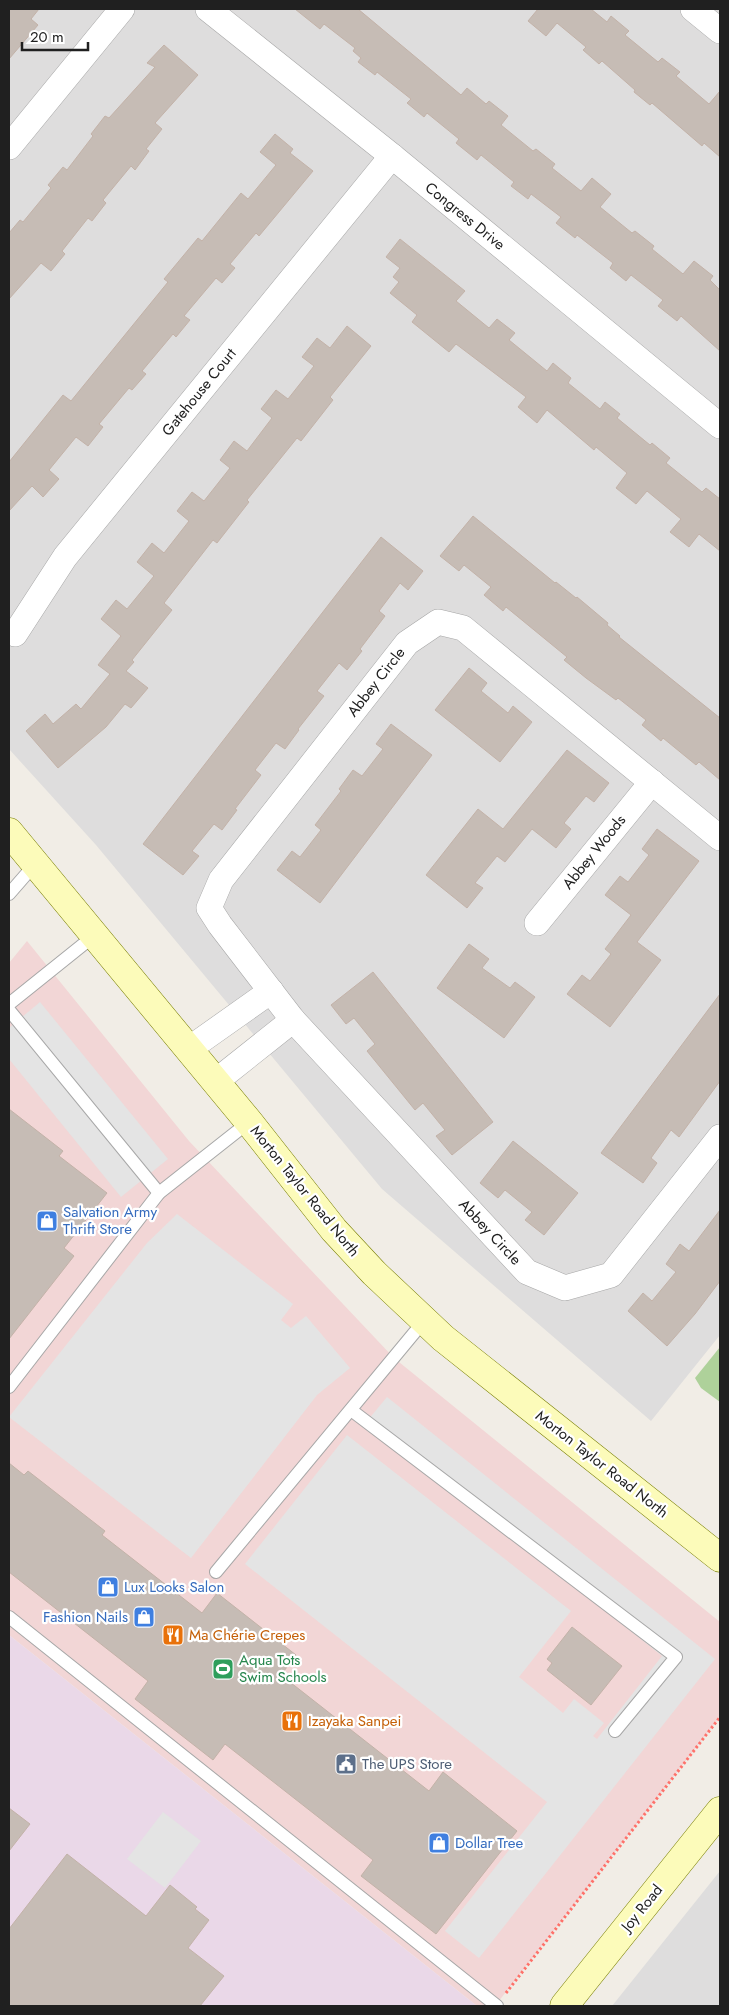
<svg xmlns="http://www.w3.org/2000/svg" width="729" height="2015" font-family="Jost,sans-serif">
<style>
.residential{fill:#dedddd}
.commercial{fill:#f2d6d6}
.industrial{fill:#ead8e8}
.forest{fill:#aed19a}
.parking{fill:#e4e4e4}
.building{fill:#c6bcb5;stroke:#c3b2a8}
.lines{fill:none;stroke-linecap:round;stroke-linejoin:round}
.lane-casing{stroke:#a7a7a7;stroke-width:14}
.street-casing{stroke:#a7a7a7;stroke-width:26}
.secondary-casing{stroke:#777d01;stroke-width:29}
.path{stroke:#fe716a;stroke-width:3;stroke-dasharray:2.5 2.5;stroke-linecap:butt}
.lane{stroke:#fff;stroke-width:12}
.street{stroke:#fff;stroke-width:25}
.secondary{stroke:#fcfbba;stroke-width:28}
.labels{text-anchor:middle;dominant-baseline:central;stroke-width:4.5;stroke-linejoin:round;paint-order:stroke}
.street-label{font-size:15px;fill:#202020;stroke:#fff}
.shop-label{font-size:15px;fill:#366cbe;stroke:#fff;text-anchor:start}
.food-label{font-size:15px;fill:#c56008;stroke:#fff;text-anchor:start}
.leisure-label{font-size:15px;fill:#27864d;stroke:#fff;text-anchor:start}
.service-label{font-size:15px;fill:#4e5e75;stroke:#fff;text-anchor:start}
</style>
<rect width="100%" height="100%" fill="#f1ede6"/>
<g class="residential">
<path d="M 9,9 L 720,9 L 720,1335 L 651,1421 L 382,1189 L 96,845 L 9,749 Z"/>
<path d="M 720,1871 L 720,2006 L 612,2006 Z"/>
</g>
<path class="commercial" d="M 27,941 L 189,1141 L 394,1358 L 720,1622 L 720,1717 L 495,2006 L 477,2006 L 9,1635 L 9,963 Z"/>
<path class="industrial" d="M 9,1635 L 477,2006 L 9,2006 Z"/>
<path class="forest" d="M 720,1347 L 720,1402 L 701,1388 L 695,1378 Z"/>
<g class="parking">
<path d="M 40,1002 L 168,1159 L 121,1197 L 9,1059 L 9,1028 Z"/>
<path d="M 177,1214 L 293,1304 L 281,1320 L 291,1328 L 306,1316 L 350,1368 L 317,1395 L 191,1558 L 9,1417 L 147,1243 Z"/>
<path d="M 387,1397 L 715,1659 L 479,1958 L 445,1931 L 547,1802 L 245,1564 L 347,1435 L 571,1611 L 519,1677 L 563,1713 L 574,1699 L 604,1723 L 593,1736 L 597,1739 L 662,1656 L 368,1420 Z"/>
<path d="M 163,1812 L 201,1841 L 165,1888 L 127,1859 Z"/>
</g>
<g class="building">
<path d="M 9,9 L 39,9 L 31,19 L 38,25 L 9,59 Z"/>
<path d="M 295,9 L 358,9 L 461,95 L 467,88 L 486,104 L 489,101 L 508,116 L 501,125 L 533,151 L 536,149 L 555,164 L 552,168 L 581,191 L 592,178 L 611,194 L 600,207 L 632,233 L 635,231 L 654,246 L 652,249 L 683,274 L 694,261 L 713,276 L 710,280 L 720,290 L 720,351 L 681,316 L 677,321 L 658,306 L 663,300 L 631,275 L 626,281 L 610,268 L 613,263 L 577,235 L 575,238 L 556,223 L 561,217 L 531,194 L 528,199 L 511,186 L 514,182 L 481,155 L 477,160 L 456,143 L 459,139 L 427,113 L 424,117 L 407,103 L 411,99 L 377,72 L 375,75 L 358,62 L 361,58 L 353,51 L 355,48 L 324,24 L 320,29 Z"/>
<path d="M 538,9 L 591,9 L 607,22 L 611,16 L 629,31 L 625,35 L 658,62 L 662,58 L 680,72 L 676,76 L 709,104 L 720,91 L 720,157 L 704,143 L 702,146 L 652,103 L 650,105 L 634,92 L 635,90 L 602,61 L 599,64 L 583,50 L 586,47 L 557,23 L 546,36 L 528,21 Z"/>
<path d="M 164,45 L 198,75 L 155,123 L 162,129 L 146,149 L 149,151 L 135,170 L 131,166 L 103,200 L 106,203 L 92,221 L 88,218 L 62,251 L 65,254 L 51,271 L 41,263 L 9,299 L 9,233 L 20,220 L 23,222 L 51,188 L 48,185 L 63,167 L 67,170 L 93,136 L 91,134 L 105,116 L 109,118 L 155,67 L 147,63 Z"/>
<path d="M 275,134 L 293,149 L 290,153 L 313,171 L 259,236 L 256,233 L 230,264 L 235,268 L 222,283 L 216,278 L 184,316 L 190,320 L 176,337 L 173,334 L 142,371 L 146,374 L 132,390 L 129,388 L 99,424 L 103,427 L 88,446 L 76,437 L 49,470 L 59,479 L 43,497 L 32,486 L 9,511 L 9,462 L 63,395 L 71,401 L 168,282 L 164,279 L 198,238 L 202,241 L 241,193 L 248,199 L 276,165 L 260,152 Z"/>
<path d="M 400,239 L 465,291 L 456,301 L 489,328 L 497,319 L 515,333 L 509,340 L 547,371 L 553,363 L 571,378 L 568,383 L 600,409 L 605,402 L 620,414 L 617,418 L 650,445 L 652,443 L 670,458 L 666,463 L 702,492 L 706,488 L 720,499 L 720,551 L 699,534 L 689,547 L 670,532 L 681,519 L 647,491 L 636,504 L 616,488 L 627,473 L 596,447 L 594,450 L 547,410 L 537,423 L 518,407 L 526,397 L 456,344 L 449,352 L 412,322 L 417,315 L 390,293 L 399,282 L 393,277 L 400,268 L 386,257 Z"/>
<path d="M 347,326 L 371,346 L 330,397 L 333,400 L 301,441 L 297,438 L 247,500 L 249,502 L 217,543 L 213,540 L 164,603 L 172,610 L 132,660 L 134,662 L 126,671 L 148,688 L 131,708 L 125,704 L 106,727 L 58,768 L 26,731 L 45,714 L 53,724 L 76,704 L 81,709 L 110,674 L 98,665 L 121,636 L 101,619 L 116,600 L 127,609 L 154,576 L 137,562 L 152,543 L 164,553 L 189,521 L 177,511 L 192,492 L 204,501 L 230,468 L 220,460 L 234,441 L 247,451 L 272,418 L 261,409 L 276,390 L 288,399 L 314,366 L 302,357 L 317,338 L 330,348 Z"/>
<path d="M 473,516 L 555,583 L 556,582 L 576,598 L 577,597 L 608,623 L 607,625 L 620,636 L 619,637 L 720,718 L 720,780 L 699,762 L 696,765 L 663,738 L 661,741 L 642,725 L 646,720 L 618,698 L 616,700 L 586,678 L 564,660 L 567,657 L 506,607 L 503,611 L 484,595 L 491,587 L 464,565 L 459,571 L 440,556 Z"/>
<path d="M 381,537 L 423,571 L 408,590 L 400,583 L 379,611 L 385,616 L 360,649 L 362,651 L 347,670 L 339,663 L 317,691 L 324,696 L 298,729 L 299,730 L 285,749 L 276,743 L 255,770 L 261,775 L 235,809 L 237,810 L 222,830 L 214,824 L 192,851 L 199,856 L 183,875 L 143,844 Z"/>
<path d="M 469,668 L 487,683 L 481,691 L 508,713 L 513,706 L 532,722 L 500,762 L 435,710 Z"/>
<path d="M 391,724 L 432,755 L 320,903 L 277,870 L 292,851 L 300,857 L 321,830 L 315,825 L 341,791 L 339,789 L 353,770 L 362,776 L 383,749 L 376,744 Z"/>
<path d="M 567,750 L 609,783 L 594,802 L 586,796 L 564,823 L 571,829 L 556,848 L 532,829 L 505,862 L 497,856 L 475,883 L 483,888 L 467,908 L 426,875 L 478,809 L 503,829 Z"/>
<path d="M 657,829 L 699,861 L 637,942 L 661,960 L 610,1027 L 567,994 L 582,975 L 590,981 L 611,954 L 605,949 L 631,915 L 605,895 L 620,876 L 628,882 L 649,855 L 642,849 Z"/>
<path d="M 469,944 L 489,959 L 482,968 L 510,988 L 515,982 L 535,997 L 504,1038 L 437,988 Z"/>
<path d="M 373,972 L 493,1122 L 452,1155 L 436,1136 L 445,1130 L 423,1103 L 415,1110 L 367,1051 L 375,1044 L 354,1018 L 346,1024 L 331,1005 Z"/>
<path d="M 720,994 L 720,1081 L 679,1137 L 671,1130 L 651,1158 L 657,1163 L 643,1183 L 601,1153 Z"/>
<path d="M 9,1109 L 63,1151 L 59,1156 L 107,1193 L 64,1248 L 74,1256 L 9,1339 Z"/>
<path d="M 513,1141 L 578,1193 L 544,1235 L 525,1220 L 532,1212 L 505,1190 L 498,1198 L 480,1183 Z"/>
<path d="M 720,1210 L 720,1281 L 695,1314 L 667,1346 L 628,1311 L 643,1293 L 652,1301 L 676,1272 L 666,1264 L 680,1244 L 689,1251 Z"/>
<path d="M 9,1463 L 24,1475 L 28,1471 L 105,1531 L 102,1535 L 202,1613 L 217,1593 L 296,1655 L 281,1675 L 429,1791 L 443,1772 L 517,1831 L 436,1934 L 361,1876 L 373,1860 L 225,1744 L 213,1760 L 135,1699 L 148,1681 L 9,1572 Z"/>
<path d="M 572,1627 L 622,1666 L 591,1705 L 547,1670 L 552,1663 L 547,1659 Z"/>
<path d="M 9,1808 L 30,1824 L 9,1851 Z"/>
<path d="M 67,1854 L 146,1916 L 170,1885 L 197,1907 L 195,1909 L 209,1920 L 188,1948 L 224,1976 L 200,2006 L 9,2006 L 9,1929 Z"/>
</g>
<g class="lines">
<g class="lane-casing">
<g id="lane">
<path d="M 9,894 L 36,863"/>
<path d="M 9,1004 L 95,935"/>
<path d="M 9,1010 L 159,1193"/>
<path d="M 9,1387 L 159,1193 L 249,1122"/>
<path d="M 351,1410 L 676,1657 L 615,1731"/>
<path d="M 216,1572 L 424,1321"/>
<path d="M 9,1617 L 497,2006"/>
</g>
</g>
<g class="street-casing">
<g id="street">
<path d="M 208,9 L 392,156 L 720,426"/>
<path d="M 693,9 L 720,31"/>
<path d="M 9,147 L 122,9"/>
<path d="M 15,634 L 65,557 L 392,156"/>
<path d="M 720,838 L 463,628 L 438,622 L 407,643 L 221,880 L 209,908 L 220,925 L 293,1020 L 527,1272 L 565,1288 L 611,1275 L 720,1137"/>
<path d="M 537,923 L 652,782"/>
<path d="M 189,1049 L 271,991"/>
<path d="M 215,1082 L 293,1020"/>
</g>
</g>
<g class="secondary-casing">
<g id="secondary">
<path d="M 9,832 L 249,1122 L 334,1230 L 374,1273 L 443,1338 L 720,1558"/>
<path d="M 564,2006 L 720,1811"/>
</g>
</g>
<path class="path" d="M 506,1993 L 720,1717"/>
<use href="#lane" class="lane"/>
<use href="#street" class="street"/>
<use href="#secondary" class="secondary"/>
</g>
<defs>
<g id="shop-square" transform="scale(1.125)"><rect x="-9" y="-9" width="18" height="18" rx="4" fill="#3f7fe0" stroke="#fff"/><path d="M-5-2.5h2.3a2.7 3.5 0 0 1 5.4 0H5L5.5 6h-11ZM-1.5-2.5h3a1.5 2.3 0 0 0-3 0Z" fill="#fff"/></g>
<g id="restaurant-square" transform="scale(1.125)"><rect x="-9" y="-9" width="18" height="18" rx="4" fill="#e8710a" stroke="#fff"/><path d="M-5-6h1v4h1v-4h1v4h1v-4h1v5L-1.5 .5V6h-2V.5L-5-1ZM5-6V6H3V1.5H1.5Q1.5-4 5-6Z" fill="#fff"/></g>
<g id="stadium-square" transform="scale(1.125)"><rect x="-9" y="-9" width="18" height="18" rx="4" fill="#2e9e5b" stroke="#fff"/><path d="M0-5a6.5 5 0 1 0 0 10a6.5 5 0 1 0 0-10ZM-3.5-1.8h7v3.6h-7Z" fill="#fff"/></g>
<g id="civic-square" transform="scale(1.125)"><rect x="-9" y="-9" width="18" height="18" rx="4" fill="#5c6f8a" stroke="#fff"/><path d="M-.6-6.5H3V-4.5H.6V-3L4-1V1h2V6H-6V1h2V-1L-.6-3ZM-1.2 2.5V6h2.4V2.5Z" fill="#fff"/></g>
</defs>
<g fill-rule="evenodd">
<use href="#shop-square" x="47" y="1221"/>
<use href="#shop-square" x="108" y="1587"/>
<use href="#shop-square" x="144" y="1617"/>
<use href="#restaurant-square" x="173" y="1635"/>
<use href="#stadium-square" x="223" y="1669"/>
<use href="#restaurant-square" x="292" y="1721"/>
<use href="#civic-square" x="346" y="1764"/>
<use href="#shop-square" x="439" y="1843"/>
</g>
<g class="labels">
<g class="street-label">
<text transform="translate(465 216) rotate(39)">Congress Drive</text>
<text transform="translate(199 392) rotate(-51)">Gatehouse Court</text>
<text transform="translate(376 682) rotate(-52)">Abbey Circle</text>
<text transform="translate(594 852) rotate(-51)">Abbey Woods</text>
<text transform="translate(305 1191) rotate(51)">Morton Taylor Road North</text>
<text transform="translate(490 1232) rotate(47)">Abbey Circle</text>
<text transform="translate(602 1464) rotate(38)">Morton Taylor Road North</text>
<text transform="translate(642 1908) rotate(-51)">Joy Road</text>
</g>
<g class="shop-label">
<text x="63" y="1212">Salvation Army<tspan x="63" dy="17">Thrift Store</tspan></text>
<text x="124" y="1587">Lux Looks Salon</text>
<text x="128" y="1617" text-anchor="end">Fashion Nails</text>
<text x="455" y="1843">Dollar Tree</text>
</g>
<g class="food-label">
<text x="189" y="1635">Ma Chérie Crepes</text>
<text x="308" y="1721">Izayaka Sanpei</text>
</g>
<g class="leisure-label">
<text x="239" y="1660">Aqua Tots<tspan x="239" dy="17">Swim Schools</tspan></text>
</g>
<g class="service-label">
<text x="362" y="1764">The UPS Store</text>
</g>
</g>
<rect width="729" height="2015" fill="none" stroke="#202020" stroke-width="20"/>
<path d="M22 42v8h66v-8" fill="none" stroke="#202020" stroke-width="2.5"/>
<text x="30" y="42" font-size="15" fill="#202020" stroke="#ffffff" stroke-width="4" paint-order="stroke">20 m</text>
</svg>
